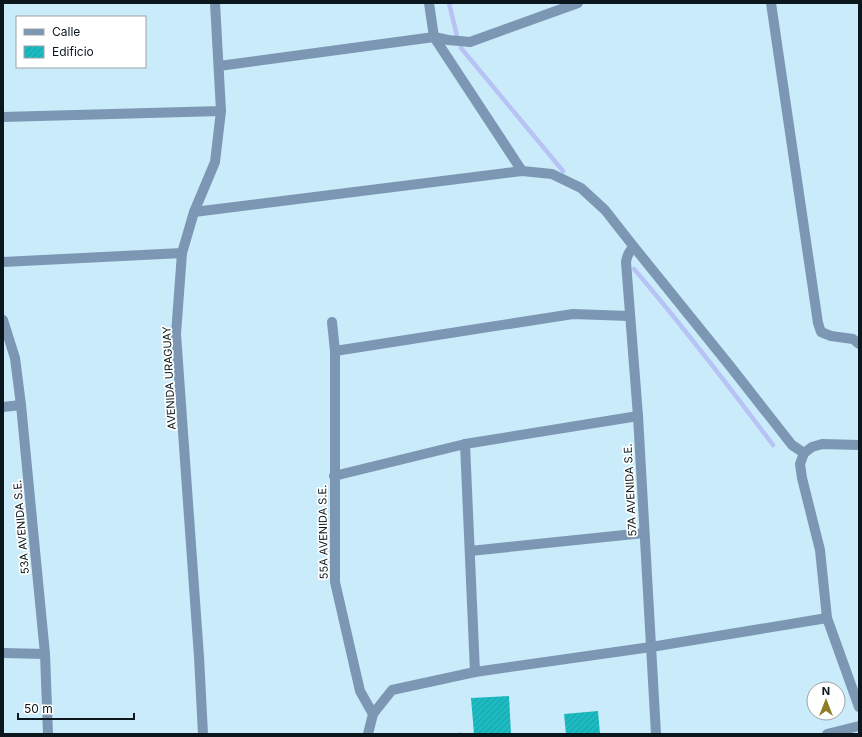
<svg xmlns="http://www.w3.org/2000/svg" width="862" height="737" font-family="Inter,sans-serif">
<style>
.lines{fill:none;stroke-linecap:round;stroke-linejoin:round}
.stream{stroke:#b7c3f4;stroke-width:4.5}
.building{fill:url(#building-hatch)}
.path{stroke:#738a94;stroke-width:2.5;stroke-dasharray:3 3;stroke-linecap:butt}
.minor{stroke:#7b97b3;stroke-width:10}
.tertiary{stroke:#7b97b3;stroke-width:10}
.labels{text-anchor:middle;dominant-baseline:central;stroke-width:3.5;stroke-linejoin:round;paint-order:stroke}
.street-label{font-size:11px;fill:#0b171c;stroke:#fff}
</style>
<defs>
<pattern id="building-hatch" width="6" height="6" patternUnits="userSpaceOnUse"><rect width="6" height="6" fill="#1cbbc1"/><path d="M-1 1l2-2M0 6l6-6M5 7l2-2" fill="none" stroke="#18a0a5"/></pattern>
</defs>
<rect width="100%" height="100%" fill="#caebf9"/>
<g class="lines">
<g class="stream">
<path d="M 449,3 L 457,36"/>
<path d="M 461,48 L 563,171"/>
<path d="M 634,269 C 683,326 728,385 773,445"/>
</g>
</g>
<g class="building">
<path d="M 509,696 L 511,734 L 474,734 L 471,698 Z"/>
<path d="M 598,711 L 600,734 L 566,734 L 564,714 Z"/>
</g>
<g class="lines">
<path class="path" d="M 459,734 L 465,734"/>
<g class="minor">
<path d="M 429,3 L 434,37 L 522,171"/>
<path d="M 771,3 L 818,323 L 821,332 L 831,336 L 853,339 L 859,344"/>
<path d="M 219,66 L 434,37 L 448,40 L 470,42 L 578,3"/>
<path d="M 3,117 L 221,111"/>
<path d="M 634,247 C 629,251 627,255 626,262 L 638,416 L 656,734"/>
<path d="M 3,262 L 182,253"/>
<path d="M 3,320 L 15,358 L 21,405 L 45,654 L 48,734"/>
<path d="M 332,322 L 335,351 L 335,582 L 360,691 L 373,714 L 368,734"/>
<path d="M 335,351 L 573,314 L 629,316"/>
<path d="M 3,407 L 21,405"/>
<path d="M 465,444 L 475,672"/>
<path d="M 334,476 L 465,444 L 638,416"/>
<path d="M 470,551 L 644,533"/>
<path d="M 3,653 L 45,654"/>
<path d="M 373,714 L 392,690 L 475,672 L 651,647 L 827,618"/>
<path d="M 827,734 L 859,726"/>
</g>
<g class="tertiary">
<path d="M 194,212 L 522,171 L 552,174 L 581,188 L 605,210 L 634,247 L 730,366 L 792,445 L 804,453"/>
<path d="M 859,445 L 822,444 L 812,447 L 804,453 L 800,464 L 802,478 L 820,550 L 827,618 L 859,707"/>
<path d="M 203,734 L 199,657 L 176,334 L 182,253 L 194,212 L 215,162 L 221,111 L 215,3"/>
</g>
</g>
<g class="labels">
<g class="street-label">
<text transform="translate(169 378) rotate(-93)">AVENIDA URAGUAY</text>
<text transform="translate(630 490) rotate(-93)">57A AVENIDA S.E.</text>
<text transform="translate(21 527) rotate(-95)">53A AVENIDA S.E.</text>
<text transform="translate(323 532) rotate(-91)">55A AVENIDA S.E.</text>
</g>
</g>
<rect width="862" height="737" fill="none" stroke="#0b171c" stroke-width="8"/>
<rect x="16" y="16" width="130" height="52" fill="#ffffff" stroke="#9da2a4"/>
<rect x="24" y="29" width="20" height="6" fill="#7b97b3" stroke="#9da2a4"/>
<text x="52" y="36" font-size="12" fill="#0b171c">Calle</text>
<rect x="24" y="46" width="20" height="12" fill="url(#building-hatch)" stroke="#9da2a4"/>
<text x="52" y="56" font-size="12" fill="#0b171c">Edificio</text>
<g transform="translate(826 701)"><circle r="19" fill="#ffffff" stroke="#9da2a4"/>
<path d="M0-3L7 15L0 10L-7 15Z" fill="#8d7d23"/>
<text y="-6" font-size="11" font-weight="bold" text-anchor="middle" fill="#0b171c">N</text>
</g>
<path d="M18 713v6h116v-6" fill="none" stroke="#0b171c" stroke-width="2"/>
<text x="24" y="713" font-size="12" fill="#0b171c" stroke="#ffffff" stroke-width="3" paint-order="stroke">50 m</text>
</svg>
